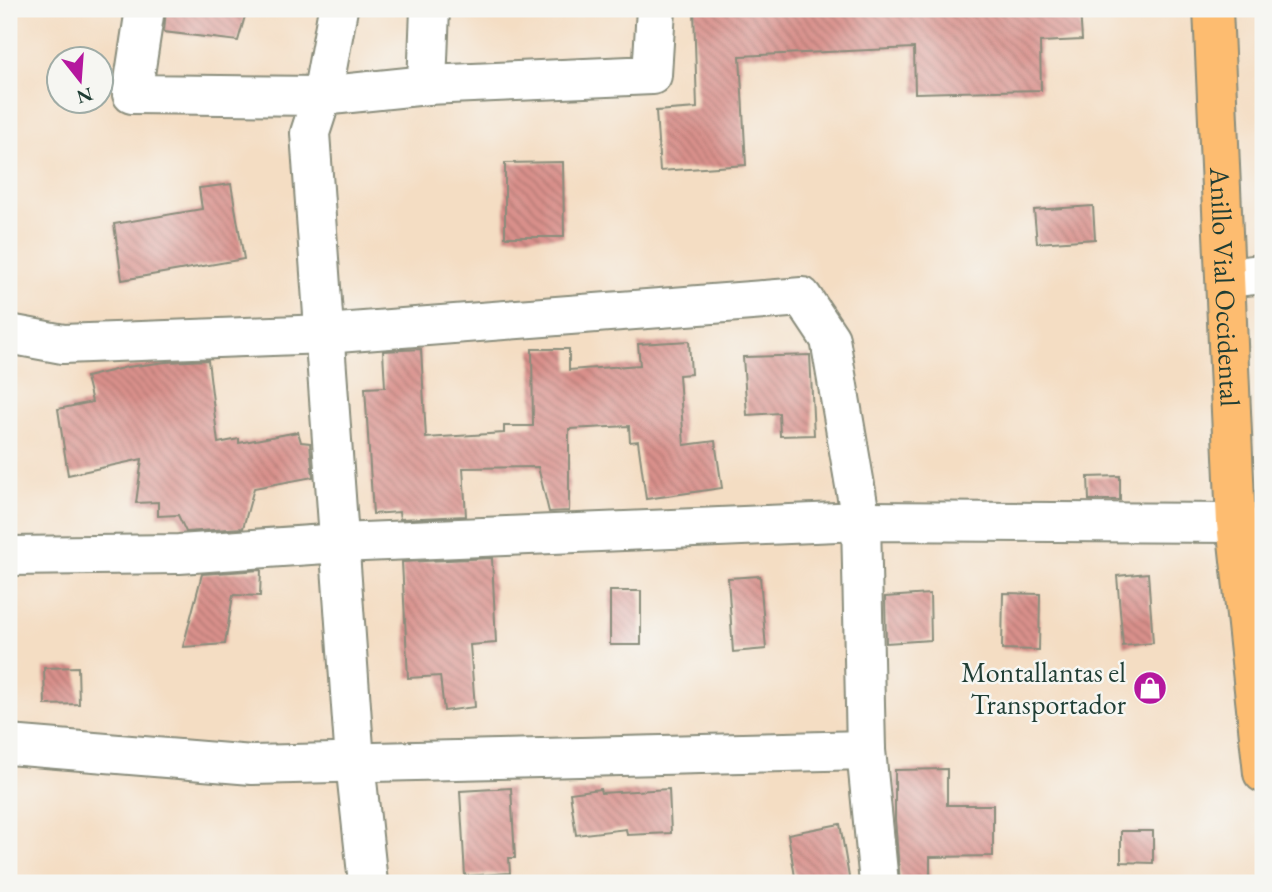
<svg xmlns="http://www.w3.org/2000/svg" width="1272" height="892" font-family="'EB Garamond',serif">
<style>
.building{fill:url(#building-back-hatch)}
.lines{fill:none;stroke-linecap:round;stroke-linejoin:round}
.minor-casing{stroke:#8a8d7c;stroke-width:42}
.highway-casing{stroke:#8a8d7c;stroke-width:42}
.minor{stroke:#fff;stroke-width:38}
.highway{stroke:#fdbc70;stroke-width:38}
.labels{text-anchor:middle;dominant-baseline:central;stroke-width:5;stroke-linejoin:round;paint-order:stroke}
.street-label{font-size:28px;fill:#1f3d34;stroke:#f6f6f2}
.poi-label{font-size:28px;fill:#1f3d34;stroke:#f6f6f2;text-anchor:end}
</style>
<defs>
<pattern id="building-back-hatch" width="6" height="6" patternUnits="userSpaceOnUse" patternTransform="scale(1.75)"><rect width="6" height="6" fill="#d9908b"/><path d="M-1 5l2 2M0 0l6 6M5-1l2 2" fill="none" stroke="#af7772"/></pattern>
</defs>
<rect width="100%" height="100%" fill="#f6f6f2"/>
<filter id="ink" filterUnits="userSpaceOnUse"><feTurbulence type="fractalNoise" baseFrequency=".0143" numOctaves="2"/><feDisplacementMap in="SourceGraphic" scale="14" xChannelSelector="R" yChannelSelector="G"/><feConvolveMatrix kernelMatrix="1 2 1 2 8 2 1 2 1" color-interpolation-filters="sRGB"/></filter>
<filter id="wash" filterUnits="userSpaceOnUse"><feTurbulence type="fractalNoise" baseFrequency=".00686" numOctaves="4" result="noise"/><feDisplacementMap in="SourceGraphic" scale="28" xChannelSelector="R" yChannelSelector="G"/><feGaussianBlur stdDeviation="1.57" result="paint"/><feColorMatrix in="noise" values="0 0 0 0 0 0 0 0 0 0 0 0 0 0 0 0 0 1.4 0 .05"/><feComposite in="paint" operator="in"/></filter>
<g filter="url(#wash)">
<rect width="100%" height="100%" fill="#f4ddc3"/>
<g id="blocks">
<g class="building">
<path d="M 166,9 L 247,9 L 238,41 L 164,32 Z"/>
<path d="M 694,9 L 1080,9 L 1082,40 L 1040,42 L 1041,90 L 915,93 L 914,48 L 740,56 L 746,165 L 660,171 L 656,111 L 697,108 Z"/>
<path d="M 563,162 L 564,237 L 505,237 L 505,163 Z"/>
<path d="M 231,184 L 244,259 L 122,280 L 114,224 L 202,209 L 199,188 Z"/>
<path d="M 1093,206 L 1095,239 L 1037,243 L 1034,210 Z"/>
<path d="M 689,341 L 691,374 L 679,375 L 684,445 L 715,441 L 722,488 L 646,499 L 638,441 L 630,442 L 629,426 L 569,429 L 569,511 L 549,512 L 538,467 L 463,468 L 466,516 L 400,519 L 399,512 L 373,514 L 365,388 L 385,387 L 383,351 L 421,349 L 426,438 L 504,433 L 504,426 L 533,426 L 532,349 L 569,349 L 569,370 L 640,365 L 638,344 Z"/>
<path d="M 810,355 L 814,435 L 780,436 L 779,413 L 747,415 L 743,357 Z"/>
<path d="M 208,360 L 218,443 L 239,439 L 239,443 L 298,432 L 301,442 L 310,443 L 313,477 L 254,488 L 243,528 L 186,532 L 178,515 L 158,516 L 158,502 L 136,503 L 142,459 L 68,475 L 58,409 L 92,402 L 86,377 L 127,367 L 166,362 Z"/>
<path d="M 1120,476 L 1120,500 L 1089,500 L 1088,477 Z"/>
<path d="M 492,558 L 496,643 L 470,645 L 475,707 L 444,711 L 440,676 L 408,678 L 402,562 Z"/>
<path d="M 261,570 L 260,596 L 233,595 L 225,644 L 183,647 L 202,574 Z"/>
<path d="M 1148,573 L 1153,643 L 1123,646 L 1117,576 Z"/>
<path d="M 760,576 L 766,649 L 733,652 L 728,578 Z"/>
<rect x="610" y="591" width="31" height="54"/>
<path d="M 1003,593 L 1040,594 L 1039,650 L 1002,649 Z"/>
<path d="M 930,594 L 931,640 L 886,643 L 885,597 Z"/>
<path d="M 78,667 L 79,704 L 45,705 L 44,668 Z"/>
<path d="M 947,769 L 947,805 L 993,805 L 993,856 L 930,857 L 930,883 L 900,883 L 895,819 L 895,770 Z"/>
<path d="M 511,788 L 515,858 L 509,858 L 510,873 L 465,876 L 460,791 Z"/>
<path d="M 600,789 L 601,793 L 669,789 L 671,833 L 627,835 L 626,829 L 576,835 L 570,793 Z"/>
<path d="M 840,824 L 850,883 L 796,883 L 788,834 Z"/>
<path d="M 1121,831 L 1153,831 L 1153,863 L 1121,862 Z"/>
</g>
</g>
</g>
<g filter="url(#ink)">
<use href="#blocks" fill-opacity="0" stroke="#8a8d7c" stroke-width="2"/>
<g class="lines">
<g class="minor-casing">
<g id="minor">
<path d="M 145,9 L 132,94 L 322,96 L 427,85 L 652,75 L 656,9"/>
<path d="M 338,9 L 322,96 L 310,133 L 355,762 L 368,883"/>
<path d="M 427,85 L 430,9"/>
<path d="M 1226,278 L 1263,274"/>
<path d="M 9,334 L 63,344 L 325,334 L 802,297 L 830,339 L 861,521 L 866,750 L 879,883"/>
<path d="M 9,556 L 179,554 L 340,543 L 861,521 L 1236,523 L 1263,533"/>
<path d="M 9,745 L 252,765 L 866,750"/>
</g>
</g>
<g class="highway-casing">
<g id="highway">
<path id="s1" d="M 1213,9 L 1236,523 L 1263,773"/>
</g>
</g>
<use href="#minor" class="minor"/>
<use href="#highway" class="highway"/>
</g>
</g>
<defs>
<g id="shop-disc" transform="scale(1.75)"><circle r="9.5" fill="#b5179e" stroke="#f6f6f2"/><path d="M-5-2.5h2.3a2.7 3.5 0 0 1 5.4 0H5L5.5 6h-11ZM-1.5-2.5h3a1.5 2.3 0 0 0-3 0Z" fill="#fff"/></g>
</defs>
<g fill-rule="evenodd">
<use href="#shop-disc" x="1150" y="688"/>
</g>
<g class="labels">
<g class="street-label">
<text stroke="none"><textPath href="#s1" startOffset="278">Anillo Vial Occidental</textPath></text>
</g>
<g class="poi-label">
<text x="1126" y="672">Montallantas el<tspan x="1126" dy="32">Transportador</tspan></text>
</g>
</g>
<rect width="1272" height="892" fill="none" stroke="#f6f6f2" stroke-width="35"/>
<g transform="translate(80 80) rotate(163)"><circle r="33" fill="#f6f6f2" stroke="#a0aca6" stroke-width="2"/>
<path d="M0-5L12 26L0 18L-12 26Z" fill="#b5179e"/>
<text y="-10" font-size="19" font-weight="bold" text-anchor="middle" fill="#1f3d34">N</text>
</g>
</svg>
